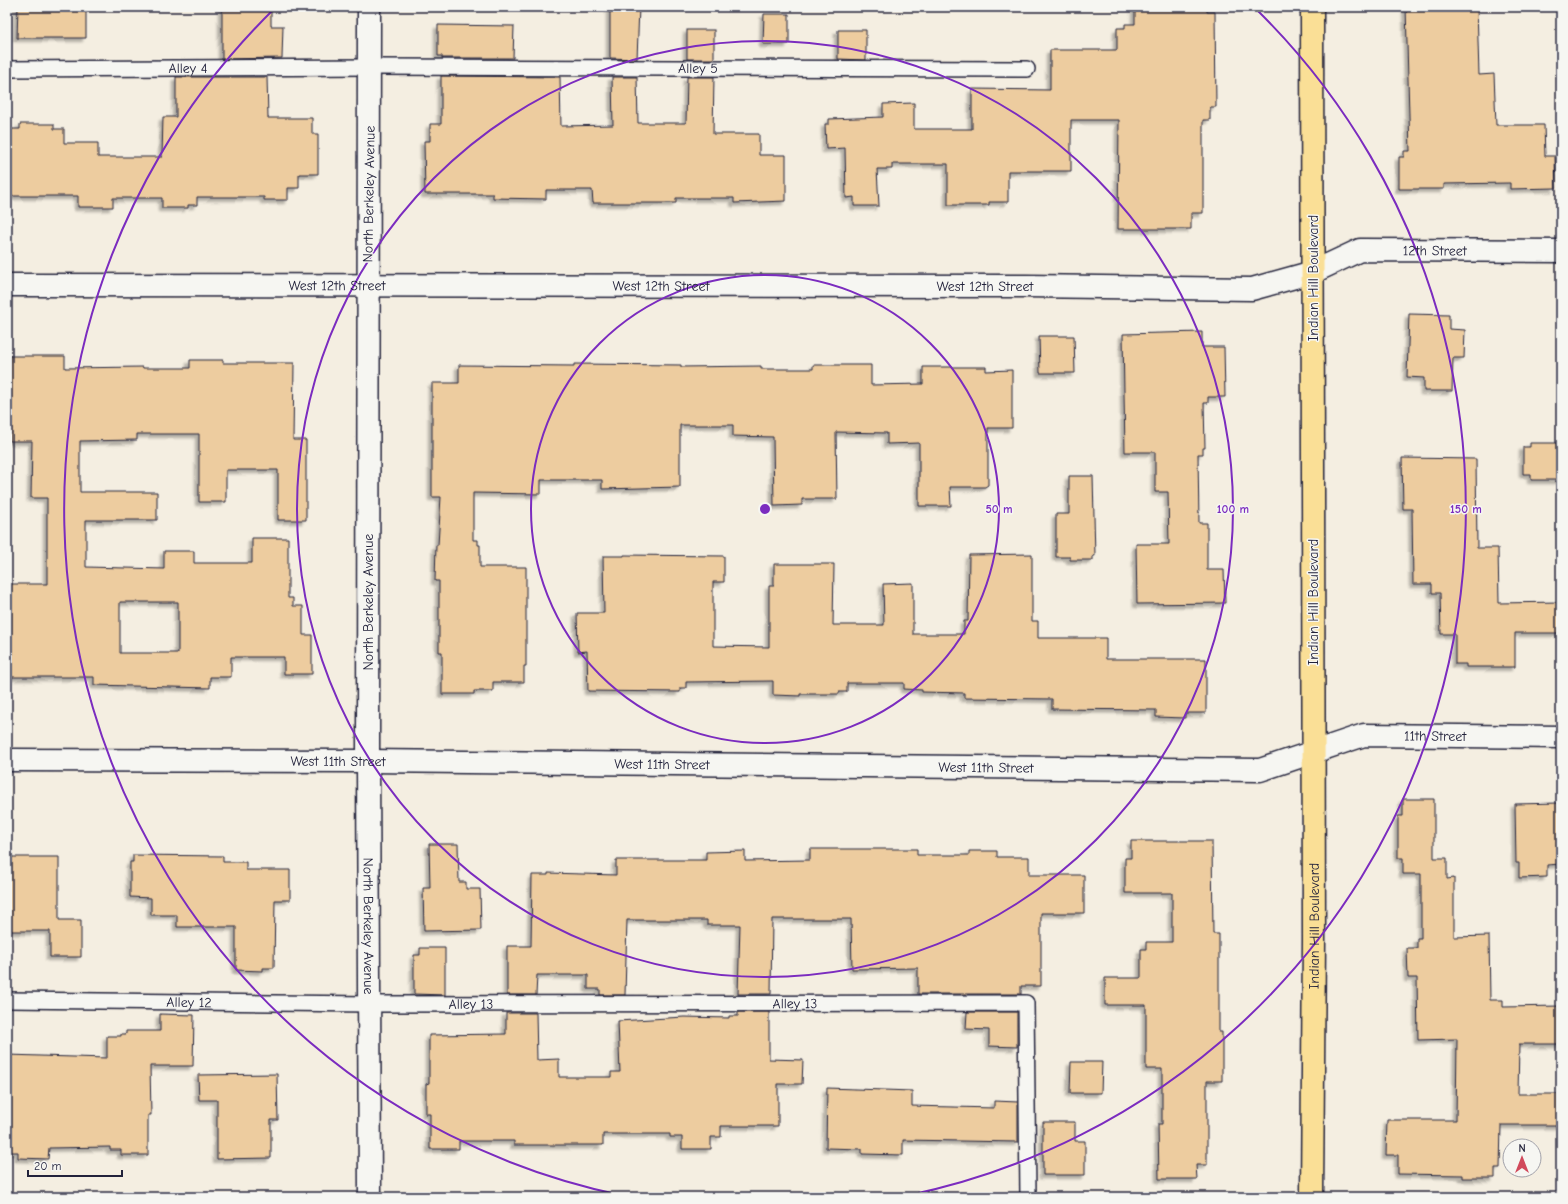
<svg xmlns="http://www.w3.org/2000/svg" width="1568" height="1204" font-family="'Comic Neue',sans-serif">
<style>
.building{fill:#edcc9f;stroke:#22223b;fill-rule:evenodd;filter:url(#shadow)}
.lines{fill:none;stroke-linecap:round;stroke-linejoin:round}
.lane-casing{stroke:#22223b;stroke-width:18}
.street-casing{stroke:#22223b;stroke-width:25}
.primary-casing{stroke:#22223b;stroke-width:25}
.lane{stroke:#f6f6f2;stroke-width:15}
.street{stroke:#f6f6f2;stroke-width:22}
.primary{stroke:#fadf96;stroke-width:22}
.ring{fill:none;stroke:#7b2cbf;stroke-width:2}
.labels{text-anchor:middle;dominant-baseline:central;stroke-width:3;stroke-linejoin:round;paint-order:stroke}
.street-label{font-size:14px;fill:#22223b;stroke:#f6f6f2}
.centre{fill:#7b2cbf;stroke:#f6f6f2;stroke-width:2}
.ring-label{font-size:12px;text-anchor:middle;font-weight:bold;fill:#7b2cbf;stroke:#f6f6f2;stroke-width:3;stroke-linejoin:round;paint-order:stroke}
</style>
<defs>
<filter id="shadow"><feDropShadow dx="-3.5" dy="3.5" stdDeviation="1" flood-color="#0004"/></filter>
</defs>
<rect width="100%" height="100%" fill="#f4eee1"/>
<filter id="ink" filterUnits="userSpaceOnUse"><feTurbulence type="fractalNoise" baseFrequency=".025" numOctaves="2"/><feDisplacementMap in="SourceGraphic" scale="8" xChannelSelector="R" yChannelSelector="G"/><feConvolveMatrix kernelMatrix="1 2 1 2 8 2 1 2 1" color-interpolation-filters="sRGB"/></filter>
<g filter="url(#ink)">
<g class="building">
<path d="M 18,7 L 86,7 L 86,38 L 17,38 Z"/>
<path d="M 222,7 L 271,7 L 271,26 L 283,26 L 282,58 L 222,59 Z"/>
<path d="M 610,7 L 639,7 L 637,59 L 610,58 Z"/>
<path d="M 1135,7 L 1207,7 L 1207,12 L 1215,12 L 1216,107 L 1210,107 L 1210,120 L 1203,120 L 1203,213 L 1191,213 L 1191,229 L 1118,229 L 1119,120 L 1071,120 L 1071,171 L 1008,171 L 1008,202 L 989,202 L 989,205 L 948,205 L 948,164 L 892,164 L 892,169 L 877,169 L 879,206 L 854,206 L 854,197 L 846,198 L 845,148 L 826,149 L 825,124 L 829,124 L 829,119 L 883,117 L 883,104 L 914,103 L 914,129 L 972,129 L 972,89 L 1050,90 L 1050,50 L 1117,50 L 1117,28 L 1125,28 L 1125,24 L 1135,24 Z"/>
<path d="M 1406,7 L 1477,7 L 1479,75 L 1494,74 L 1496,125 L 1544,125 L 1545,156 L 1555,156 L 1556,188 L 1510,189 L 1510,183 L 1444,184 L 1444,189 L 1399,189 L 1399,157 L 1404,157 L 1404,151 L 1410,151 Z"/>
<path d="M 764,14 L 789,14 L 789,44 L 763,44 Z"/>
<path d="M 438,25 L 514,26 L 513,58 L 442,58 L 442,56 L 438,56 Z"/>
<rect x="687" y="30" width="27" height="29"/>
<path d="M 838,30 L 866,30 L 866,60 L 838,59 Z"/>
<path d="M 441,76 L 560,77 L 561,126 L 613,125 L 612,77 L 637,77 L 638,123 L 686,123 L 687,77 L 714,77 L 713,134 L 759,134 L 759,155 L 786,155 L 786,201 L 734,203 L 734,198 L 676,198 L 676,203 L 593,203 L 592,190 L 546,190 L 546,199 L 493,198 L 493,194 L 425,194 L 424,141 L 430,141 L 430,124 L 441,124 Z"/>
<path d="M 176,77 L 267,77 L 268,118 L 312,118 L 312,134 L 318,134 L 318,174 L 299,174 L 299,188 L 288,188 L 288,200 L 264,200 L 264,197 L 197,197 L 197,205 L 188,205 L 188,208 L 162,208 L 162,198 L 113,198 L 113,207 L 78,207 L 78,196 L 7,196 L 7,129 L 20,129 L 20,124 L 54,124 L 54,129 L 64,129 L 64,143 L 98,143 L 98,157 L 162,157 L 163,117 L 176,117 Z"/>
<path d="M 1409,314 L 1449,315 L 1449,329 L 1465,330 L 1464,358 L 1453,358 L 1452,391 L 1424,391 L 1424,378 L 1407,377 Z"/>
<path d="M 1202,332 L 1202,347 L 1224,347 L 1225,397 L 1208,397 L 1208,403 L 1204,403 L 1205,448 L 1203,448 L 1203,454 L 1198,454 L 1199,523 L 1207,523 L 1207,570 L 1224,570 L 1225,603 L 1137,604 L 1136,544 L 1169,544 L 1168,492 L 1155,492 L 1155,452 L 1125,452 L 1123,334 Z"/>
<path d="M 1039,336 L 1074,336 L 1075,373 L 1040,373 Z"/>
<path d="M 10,356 L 65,356 L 65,368 L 143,367 L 143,368 L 190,368 L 190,360 L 223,360 L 223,363 L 294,363 L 293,440 L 306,440 L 306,520 L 278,520 L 278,470 L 226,470 L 226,502 L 199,502 L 199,434 L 137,434 L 137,440 L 80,441 L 80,492 L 157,492 L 157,520 L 86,520 L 86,567 L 164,569 L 164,551 L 194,551 L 194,563 L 252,563 L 252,538 L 288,538 L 288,598 L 293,598 L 293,606 L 303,606 L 303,635 L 312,635 L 312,674 L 284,674 L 284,657 L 231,657 L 231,677 L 210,677 L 210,688 L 94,685 L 94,677 L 7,677 L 7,584 L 47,584 L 47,498 L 31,498 L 32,441 L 10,441 L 10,394 L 7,394 L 7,362 L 10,362 ZM 120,602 L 178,602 L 178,653 L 120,653 Z"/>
<path d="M 574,364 L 681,365 L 681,367 L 761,366 L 761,369 L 813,369 L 813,365 L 871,365 L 871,385 L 923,384 L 923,367 L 986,367 L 986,371 L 1012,370 L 1012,428 L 988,428 L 988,485 L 985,487 L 950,487 L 951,506 L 919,506 L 919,443 L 887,444 L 887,433 L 836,432 L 837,499 L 802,499 L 802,505 L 774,506 L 773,437 L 733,436 L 733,425 L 680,425 L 680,487 L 602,489 L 602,480 L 541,480 L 541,494 L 473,493 L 473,540 L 478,540 L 478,545 L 480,545 L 480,567 L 526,567 L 526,666 L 524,666 L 524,682 L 493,682 L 493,691 L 474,691 L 474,694 L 442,694 L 442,652 L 439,652 L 439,581 L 435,581 L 436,545 L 438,545 L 441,497 L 432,497 L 432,383 L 459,383 L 459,365 L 574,366 Z"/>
<path d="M 1530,443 L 1560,443 L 1560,480 L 1531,480 L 1531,474 L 1523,474 L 1523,447 L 1530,447 Z"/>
<path d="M 1402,458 L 1476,459 L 1477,548 L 1498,548 L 1499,603 L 1561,602 L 1561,633 L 1515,633 L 1515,667 L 1466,667 L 1466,664 L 1455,664 L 1455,634 L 1441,634 L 1440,593 L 1432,593 L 1432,584 L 1413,584 L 1412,509 L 1403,509 Z"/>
<path d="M 1069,476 L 1093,476 L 1095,556 L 1093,556 L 1093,560 L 1070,560 L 1070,557 L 1056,557 L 1056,514 L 1069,514 Z"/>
<path d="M 1032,554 L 1032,621 L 1038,621 L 1038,638 L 1106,638 L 1106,659 L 1206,659 L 1206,713 L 1185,713 L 1185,718 L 1156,717 L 1156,710 L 1052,709 L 1052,699 L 964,698 L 964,693 L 922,692 L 922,690 L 904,689 L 904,683 L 847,683 L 847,692 L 839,692 L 839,694 L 800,694 L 800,696 L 773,695 L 773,681 L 686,682 L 686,688 L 680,688 L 680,692 L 588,691 L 587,651 L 578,652 L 577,613 L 604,613 L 603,556 L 624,556 L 624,555 L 724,556 L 724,582 L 713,582 L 713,646 L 769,647 L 769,586 L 774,586 L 774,564 L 834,564 L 833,625 L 884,625 L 883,584 L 913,583 L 913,634 L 964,634 L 964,621 L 968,621 L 969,555 Z"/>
<path d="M 1403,799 L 1434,799 L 1434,858 L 1447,858 L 1447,879 L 1454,878 L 1454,937 L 1489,936 L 1490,1000 L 1503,1000 L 1503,1007 L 1561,1006 L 1561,1044 L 1519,1044 L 1518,1094 L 1561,1094 L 1561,1125 L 1501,1125 L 1500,1168 L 1495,1168 L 1495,1178 L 1463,1178 L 1463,1175 L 1398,1174 L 1398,1155 L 1386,1155 L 1387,1120 L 1456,1120 L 1457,1039 L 1418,1040 L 1417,978 L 1408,978 L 1407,948 L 1417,948 L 1417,938 L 1421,938 L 1421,874 L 1403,874 L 1403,858 L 1398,858 L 1398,816 L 1403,816 Z"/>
<path d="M 1559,803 L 1560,810 L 1561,810 L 1561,864 L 1547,865 L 1547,877 L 1519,878 L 1519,863 L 1516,863 L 1515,804 Z"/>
<path d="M 1131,841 L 1212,841 L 1213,934 L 1219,934 L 1219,1032 L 1222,1032 L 1222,1081 L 1207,1081 L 1207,1165 L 1196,1165 L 1197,1179 L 1159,1179 L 1158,1124 L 1162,1124 L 1162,1069 L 1146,1069 L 1146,1005 L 1105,1005 L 1105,978 L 1141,978 L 1141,949 L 1146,949 L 1146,942 L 1172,942 L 1172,893 L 1125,893 L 1125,858 L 1131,858 Z"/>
<path d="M 429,844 L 458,844 L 459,882 L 466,882 L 466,889 L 480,889 L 481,930 L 424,931 L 423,888 L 430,888 Z"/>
<path d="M 810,849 L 917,849 L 917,855 L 969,855 L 969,851 L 997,851 L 997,857 L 1029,857 L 1029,875 L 1084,875 L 1084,913 L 1041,913 L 1041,986 L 1021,986 L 1021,994 L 918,994 L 918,968 L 852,969 L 851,919 L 772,919 L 771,994 L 738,994 L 740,925 L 707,925 L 707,920 L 627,920 L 625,995 L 600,995 L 600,989 L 588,989 L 588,975 L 537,975 L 536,995 L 507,995 L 507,946 L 531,946 L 532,875 L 548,875 L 548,873 L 616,875 L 616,860 L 706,860 L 706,852 L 745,851 L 745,861 L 810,860 Z"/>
<path d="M 133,855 L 223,856 L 223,862 L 246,862 L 246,870 L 290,870 L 290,900 L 275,900 L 274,968 L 263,968 L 263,971 L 236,970 L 236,927 L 177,927 L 177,915 L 151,915 L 151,898 L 130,897 L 130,862 L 133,862 Z"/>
<path d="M 7,857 L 59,857 L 59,920 L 81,920 L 81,957 L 50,957 L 50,931 L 9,931 Z"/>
<path d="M 420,948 L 445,948 L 445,995 L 414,994 L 414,955 L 420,955 Z"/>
<path d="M 738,1012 L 769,1012 L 769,1059 L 803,1060 L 802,1084 L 778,1084 L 778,1126 L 721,1126 L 721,1137 L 711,1137 L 711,1149 L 682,1149 L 682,1137 L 670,1137 L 670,1134 L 603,1134 L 603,1145 L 514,1145 L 514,1141 L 459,1141 L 459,1149 L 430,1149 L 430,1114 L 426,1114 L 426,1084 L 429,1083 L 429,1035 L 506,1034 L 506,1013 L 536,1013 L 537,1060 L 559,1059 L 559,1077 L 611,1077 L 611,1072 L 620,1072 L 618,1021 L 684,1017 L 729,1018 L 729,1016 L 738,1016 Z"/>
<path d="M 967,1012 L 1017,1012 L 1017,1047 L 989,1046 L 989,1030 L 966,1029 Z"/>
<path d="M 160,1014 L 194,1015 L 193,1066 L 150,1066 L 151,1115 L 148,1115 L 148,1155 L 121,1155 L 121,1150 L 110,1150 L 110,1147 L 49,1148 L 48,1159 L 18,1158 L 18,1152 L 7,1152 L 7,1055 L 107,1058 L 107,1036 L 121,1036 L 121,1034 L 126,1034 L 126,1031 L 160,1031 Z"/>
<path d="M 1071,1062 L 1102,1062 L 1101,1093 L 1070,1093 Z"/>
<path d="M 277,1074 L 278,1120 L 271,1120 L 271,1158 L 217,1159 L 217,1100 L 199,1100 L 198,1075 Z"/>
<path d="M 827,1088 L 912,1091 L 912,1106 L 994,1108 L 994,1101 L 1018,1102 L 1018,1142 L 903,1140 L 903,1155 L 862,1154 L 862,1149 L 826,1148 Z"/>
<path d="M 1043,1122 L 1075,1122 L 1075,1141 L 1085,1141 L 1085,1175 L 1043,1175 Z"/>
</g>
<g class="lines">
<g class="lane-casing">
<g id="lane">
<path id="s1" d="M 7,69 L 370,67 L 1027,69"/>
<path id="s2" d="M 7,1000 L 371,1004 L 1026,1003 L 1028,1197"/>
</g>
</g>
<g class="street-casing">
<g id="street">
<path id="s3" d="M 369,7 L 368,761 L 370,1197"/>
<path id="s4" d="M 7,285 L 1026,286 L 1252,289 L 1313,272 L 1360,250 L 1561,251"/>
<path id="s5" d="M 7,760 L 368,761 L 1260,770 L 1364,735 L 1561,737"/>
</g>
</g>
<g class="primary-casing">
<g id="primary">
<path id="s6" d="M 1312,1197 L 1314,940 L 1312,7"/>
</g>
</g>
<use href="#lane" class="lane"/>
<use href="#street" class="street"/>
<use href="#primary" class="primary"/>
</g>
</g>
<g class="ring">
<circle cx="765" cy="509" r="234"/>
<circle cx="765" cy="509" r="468"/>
<path d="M625 1196A701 701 0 0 1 274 9M1256 9A701 701 0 0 1 905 1196"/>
</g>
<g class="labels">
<g class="street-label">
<text stroke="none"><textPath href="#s1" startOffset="181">Alley 4</textPath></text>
<text stroke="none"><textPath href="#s1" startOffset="691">Alley 5</textPath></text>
<text transform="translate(369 194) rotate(-89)">North Berkeley Avenue</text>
<text stroke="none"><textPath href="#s4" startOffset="1435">12th Street</textPath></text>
<text transform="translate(1313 278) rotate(-90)">Indian Hill Boulevard</text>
<text stroke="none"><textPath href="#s4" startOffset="330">West 12th Street</textPath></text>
<text stroke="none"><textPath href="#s4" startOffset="654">West 12th Street</textPath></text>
<text stroke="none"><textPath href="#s4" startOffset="978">West 12th Street</textPath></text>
<text transform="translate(368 602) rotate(-90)">North Berkeley Avenue</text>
<text transform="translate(1313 602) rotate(-90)">Indian Hill Boulevard</text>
<text stroke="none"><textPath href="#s5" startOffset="1434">11th Street</textPath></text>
<text stroke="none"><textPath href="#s5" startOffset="331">West 11th Street</textPath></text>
<text stroke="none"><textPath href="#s5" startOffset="655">West 11th Street</textPath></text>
<text stroke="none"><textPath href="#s5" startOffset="979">West 11th Street</textPath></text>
<text stroke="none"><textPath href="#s3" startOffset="919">North Berkeley Avenue</textPath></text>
<text stroke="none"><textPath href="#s6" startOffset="271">Indian Hill Boulevard</textPath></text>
<text stroke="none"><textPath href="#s2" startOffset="182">Alley 12</textPath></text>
<text stroke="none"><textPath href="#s2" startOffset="464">Alley 13</textPath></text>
<text stroke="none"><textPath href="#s2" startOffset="788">Alley 13</textPath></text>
</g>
</g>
<circle cx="765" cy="509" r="6" class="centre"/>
<g class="ring-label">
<text x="999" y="513">50 m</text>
<text x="1233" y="513">100 m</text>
<text x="1466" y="513">150 m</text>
</g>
<rect width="1568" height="1204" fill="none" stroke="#f6f6f2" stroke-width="24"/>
<rect x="12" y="12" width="1544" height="1180" fill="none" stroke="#22223b" stroke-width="1.5" filter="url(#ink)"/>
<g transform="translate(1522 1158)"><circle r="19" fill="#f6f6f2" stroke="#a1a1a9"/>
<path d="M0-3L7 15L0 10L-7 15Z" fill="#d1495b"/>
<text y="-6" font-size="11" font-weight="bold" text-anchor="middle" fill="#22223b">N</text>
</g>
<path d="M28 1170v6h94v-6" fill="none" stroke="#22223b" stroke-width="2"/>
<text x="34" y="1170" font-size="12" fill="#22223b" stroke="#f6f6f2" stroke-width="3" paint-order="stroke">20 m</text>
</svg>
